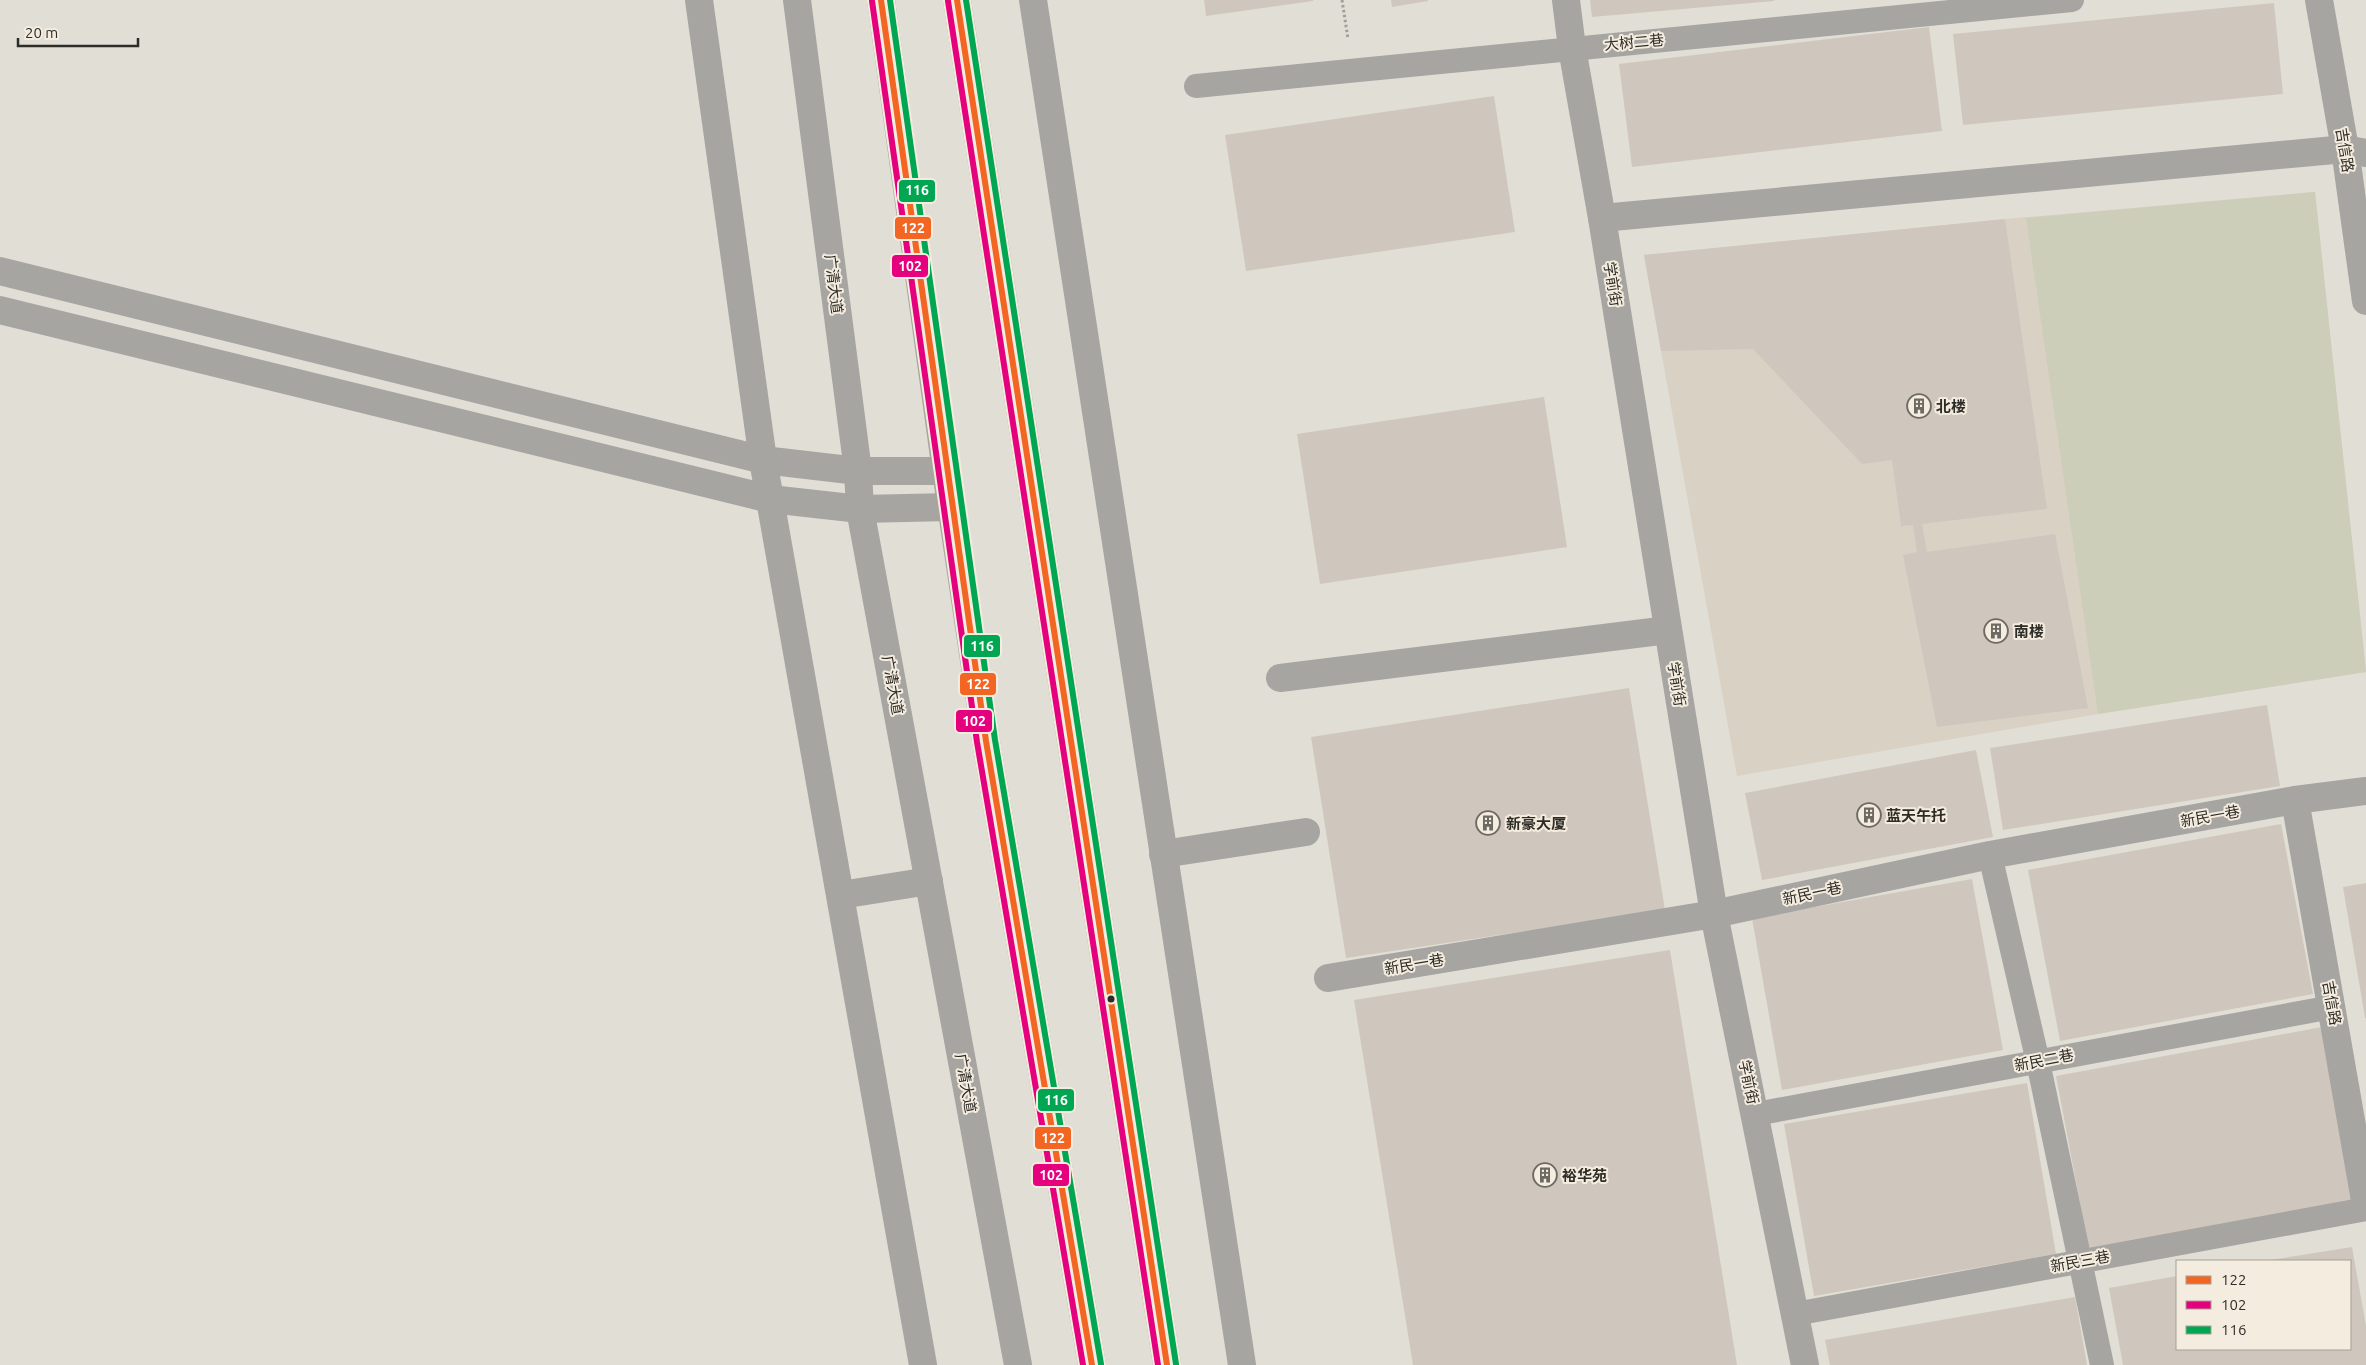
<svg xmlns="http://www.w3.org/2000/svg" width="2366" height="1365" font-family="Ubuntu,'Noto Sans SC',sans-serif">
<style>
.built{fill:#d9d1c3}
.grass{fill:#ccceb9}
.building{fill:#cfc7be}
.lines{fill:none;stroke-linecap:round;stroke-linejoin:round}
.path{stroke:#a19f9c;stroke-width:3;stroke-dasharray:2.5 2.5;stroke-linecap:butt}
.service{stroke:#a7a5a1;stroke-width:24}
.minor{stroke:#a7a5a1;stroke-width:28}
.trunk{stroke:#a8a4a0;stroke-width:28}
.bus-1-casing{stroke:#f4ecdf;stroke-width:10}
.bus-2-casing{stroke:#f4ecdf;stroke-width:10}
.bus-3-casing{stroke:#f4ecdf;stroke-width:10}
.bus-1{stroke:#f26522;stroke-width:6}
.bus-2{stroke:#e5007d;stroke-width:6}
.bus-3{stroke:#00a651;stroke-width:6}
.bus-dot{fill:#2e2c27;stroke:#f4ecdf;stroke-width:2}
.labels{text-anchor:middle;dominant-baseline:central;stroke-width:4;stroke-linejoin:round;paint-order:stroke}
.street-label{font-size:15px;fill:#2e2c27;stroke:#f4ecdf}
.poi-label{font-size:15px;font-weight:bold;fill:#2e2c27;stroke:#f4ecdf;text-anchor:start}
.line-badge{stroke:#f4ecdf;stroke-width:2}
.badge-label{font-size:14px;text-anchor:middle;font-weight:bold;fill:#fff}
</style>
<rect width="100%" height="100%" fill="#e1ded6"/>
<path class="built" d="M 2315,192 L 2366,672 L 2098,714 L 1737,776 L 1644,255 L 2005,219 Z"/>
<path class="grass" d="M 2315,192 L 2366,672 L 2098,714 L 2026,218 Z"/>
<g class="building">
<path d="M 1204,0 L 1313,0 L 1313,1 L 1206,16 Z"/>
<path d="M 1391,0 L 1428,0 L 1428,1 L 1392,7 Z"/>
<path d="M 1590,0 L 1774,0 L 1774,1 L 1592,17 Z"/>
<path d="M 2274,3 L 2283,94 L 1963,125 L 1953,34 Z"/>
<path d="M 1929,27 L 1942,131 L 1632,167 L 1619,64 Z"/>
<path d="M 1494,96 L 1515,232 L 1246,271 L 1225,135 Z"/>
<path d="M 2005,219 L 2047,509 L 1922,524 L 1927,552 L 2055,534 L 2088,708 L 1937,727 L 1903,555 L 1917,552 L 1913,525 L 1901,526 L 1892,460 L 1862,464 L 1753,349 L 1661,351 L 1644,255 Z"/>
<path d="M 1544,397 L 1567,547 L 1320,584 L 1297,434 Z"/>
<path d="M 1629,688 L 1665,910 L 1346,958 L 1311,737 Z"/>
<path d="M 2267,705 L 2280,786 L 2003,830 L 1990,748 Z"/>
<path d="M 1976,750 L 1993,837 L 1762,880 L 1745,793 Z"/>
<path d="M 2281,824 L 2313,994 L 2060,1041 L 2028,870 Z"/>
<path d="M 1972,879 L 2003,1050 L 1782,1090 L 1752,918 Z"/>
<path d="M 2366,883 L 2366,1018 L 2365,1018 L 2343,887 Z"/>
<path d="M 1670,950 L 1737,1365 L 1413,1365 L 1354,1000 Z"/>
<path d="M 2322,1027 L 2355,1203 L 2089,1251 L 2056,1076 Z"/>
<path d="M 2027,1083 L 2056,1254 L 1814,1296 L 1784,1124 Z"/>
<path d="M 2352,1247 L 2366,1326 L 2366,1365 L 2123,1365 L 2109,1288 L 2177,1276 L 2177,1349 L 2350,1349 L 2350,1261 L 2271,1260 Z"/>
<path d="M 2075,1297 L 2087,1365 L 1830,1365 L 1825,1340 Z"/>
</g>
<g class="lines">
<path class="path" d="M 1342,0 L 1348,39"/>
<g class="service">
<path d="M 1196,86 L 2072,0"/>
<path d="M 1990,855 L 2038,1062 L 2102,1365"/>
<path d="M 1756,1114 L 2332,1007"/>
<path d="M 1795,1314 L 2366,1209"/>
</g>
<g class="minor">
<path d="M 699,0 L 763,460 L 923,1365"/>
<path d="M 797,0 L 858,471 L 860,509 L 1018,1365"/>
<path d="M 1033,0 L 1242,1365"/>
<path d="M 1566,0 L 1572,48 L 1602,218 L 1714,914 L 1805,1365"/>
<path d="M 2319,0 L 2345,149 L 2366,301"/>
<path d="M 1602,218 L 2345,149 L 2366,153"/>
<path d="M 0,271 L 763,460 L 858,471 L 946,471"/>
<path d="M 0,310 L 770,499 L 860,509 L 951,507"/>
<path d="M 1280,678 L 1668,630"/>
<path d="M 2295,800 L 2366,1206"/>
<path d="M 1163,854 L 1306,832"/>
<path d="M 841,895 L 929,881"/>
<path d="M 1328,978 L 1714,914 L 1990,855 L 2295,800 L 2366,791"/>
</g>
<g class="trunk">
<path d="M 881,0 L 946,471 L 986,741 L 1092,1365"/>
<path d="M 957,0 L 1167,1365"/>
</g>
<g class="bus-1-casing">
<g id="bus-1">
<path d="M 881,0 L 986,741 L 1092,1365"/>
<path d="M 957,0 L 1167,1365"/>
</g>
</g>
<g class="bus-2-casing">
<g id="bus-2">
<path d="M 872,1 L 977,742 L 1083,1365"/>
<path d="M 948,1 L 1158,1365"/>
</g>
</g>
<g class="bus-3-casing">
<g id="bus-3">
<path d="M 890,0 L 995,740 L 1101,1364"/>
<path d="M 966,0 L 1176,1364"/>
</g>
</g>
<use href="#bus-1" class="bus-1"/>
<use href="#bus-2" class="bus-2"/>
<use href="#bus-3" class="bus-3"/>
</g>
<defs>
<g id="building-ring" transform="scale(1.25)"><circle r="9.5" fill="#f4ecdf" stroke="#6d6a64" stroke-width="1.5"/><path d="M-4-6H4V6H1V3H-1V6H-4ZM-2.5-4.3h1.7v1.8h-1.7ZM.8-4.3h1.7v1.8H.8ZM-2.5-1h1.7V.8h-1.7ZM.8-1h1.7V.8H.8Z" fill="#6d6a64"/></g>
</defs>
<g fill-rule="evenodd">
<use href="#building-ring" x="1919" y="406"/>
<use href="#building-ring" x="1996" y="631"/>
<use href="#building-ring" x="1869" y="815"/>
<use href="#building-ring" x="1488" y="823"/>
<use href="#building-ring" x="1545" y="1175"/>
</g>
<circle class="bus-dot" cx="1111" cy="999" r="4.5"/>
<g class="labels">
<g class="street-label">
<text transform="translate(1634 42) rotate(-5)">大树二巷</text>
<text transform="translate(2345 150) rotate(81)">吉信路</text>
<text transform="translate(834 284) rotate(83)">广清大道</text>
<text transform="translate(1613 284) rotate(81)">学前街</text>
<text transform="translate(1677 684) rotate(81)">学前街</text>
<text transform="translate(893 685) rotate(80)">广清大道</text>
<text transform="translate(2210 816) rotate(-10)">新民一巷</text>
<text transform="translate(1812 893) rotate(-12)">新民一巷</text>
<text transform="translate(1414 964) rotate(-9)">新民一巷</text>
<text transform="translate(2332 1003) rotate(80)">吉信路</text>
<text transform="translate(2044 1060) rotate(-11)">新民二巷</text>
<text transform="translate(1749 1082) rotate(78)">学前街</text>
<text transform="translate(966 1083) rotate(80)">广清大道</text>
<text transform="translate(2080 1261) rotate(-10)">新民三巷</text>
</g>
<g class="poi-label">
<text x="1936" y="406">北楼</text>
<text x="2014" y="631">南楼</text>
<text x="1886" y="815">蓝天午托</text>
<text x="1506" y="823">新豪大厦</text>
<text x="1562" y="1175">裕华苑</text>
</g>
</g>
<g class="line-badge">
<rect x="898" y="179" width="38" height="24" rx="5" fill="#00a651"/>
<rect x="894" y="216" width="38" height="24" rx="5" fill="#f26522"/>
<rect x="891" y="254" width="38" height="24" rx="5" fill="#e5007d"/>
<rect x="963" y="634" width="38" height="24" rx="5" fill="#00a651"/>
<rect x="959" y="672" width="38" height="24" rx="5" fill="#f26522"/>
<rect x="955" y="709" width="38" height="24" rx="5" fill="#e5007d"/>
<rect x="1037" y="1088" width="38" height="24" rx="5" fill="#00a651"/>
<rect x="1034" y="1126" width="38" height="24" rx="5" fill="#f26522"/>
<rect x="1032" y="1163" width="38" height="24" rx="5" fill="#e5007d"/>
</g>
<g class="badge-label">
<text x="917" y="195">116</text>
<text x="913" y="233">122</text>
<text x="910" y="271">102</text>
<text x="982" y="651">116</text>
<text x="978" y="689">122</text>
<text x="974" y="726">102</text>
<text x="1056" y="1105">116</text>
<text x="1053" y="1143">122</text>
<text x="1051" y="1180">102</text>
</g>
<rect x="2176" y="1260" width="175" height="90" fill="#f4ecdf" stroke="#a59f95"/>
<rect x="2186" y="1276" width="25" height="8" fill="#f26522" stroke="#a59f95"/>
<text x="2221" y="1285" font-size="15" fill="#2e2c27">122</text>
<rect x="2186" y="1301" width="25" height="8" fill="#e5007d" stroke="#a59f95"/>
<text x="2221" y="1310" font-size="15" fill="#2e2c27">102</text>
<rect x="2186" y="1326" width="25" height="8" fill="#00a651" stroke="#a59f95"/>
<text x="2221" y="1335" font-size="15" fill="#2e2c27">116</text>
<path d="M18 38v8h120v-8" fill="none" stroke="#2e2c27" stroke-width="2.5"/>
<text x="25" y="38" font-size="15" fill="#2e2c27" stroke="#f4ecdf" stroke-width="4" paint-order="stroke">20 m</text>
</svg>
